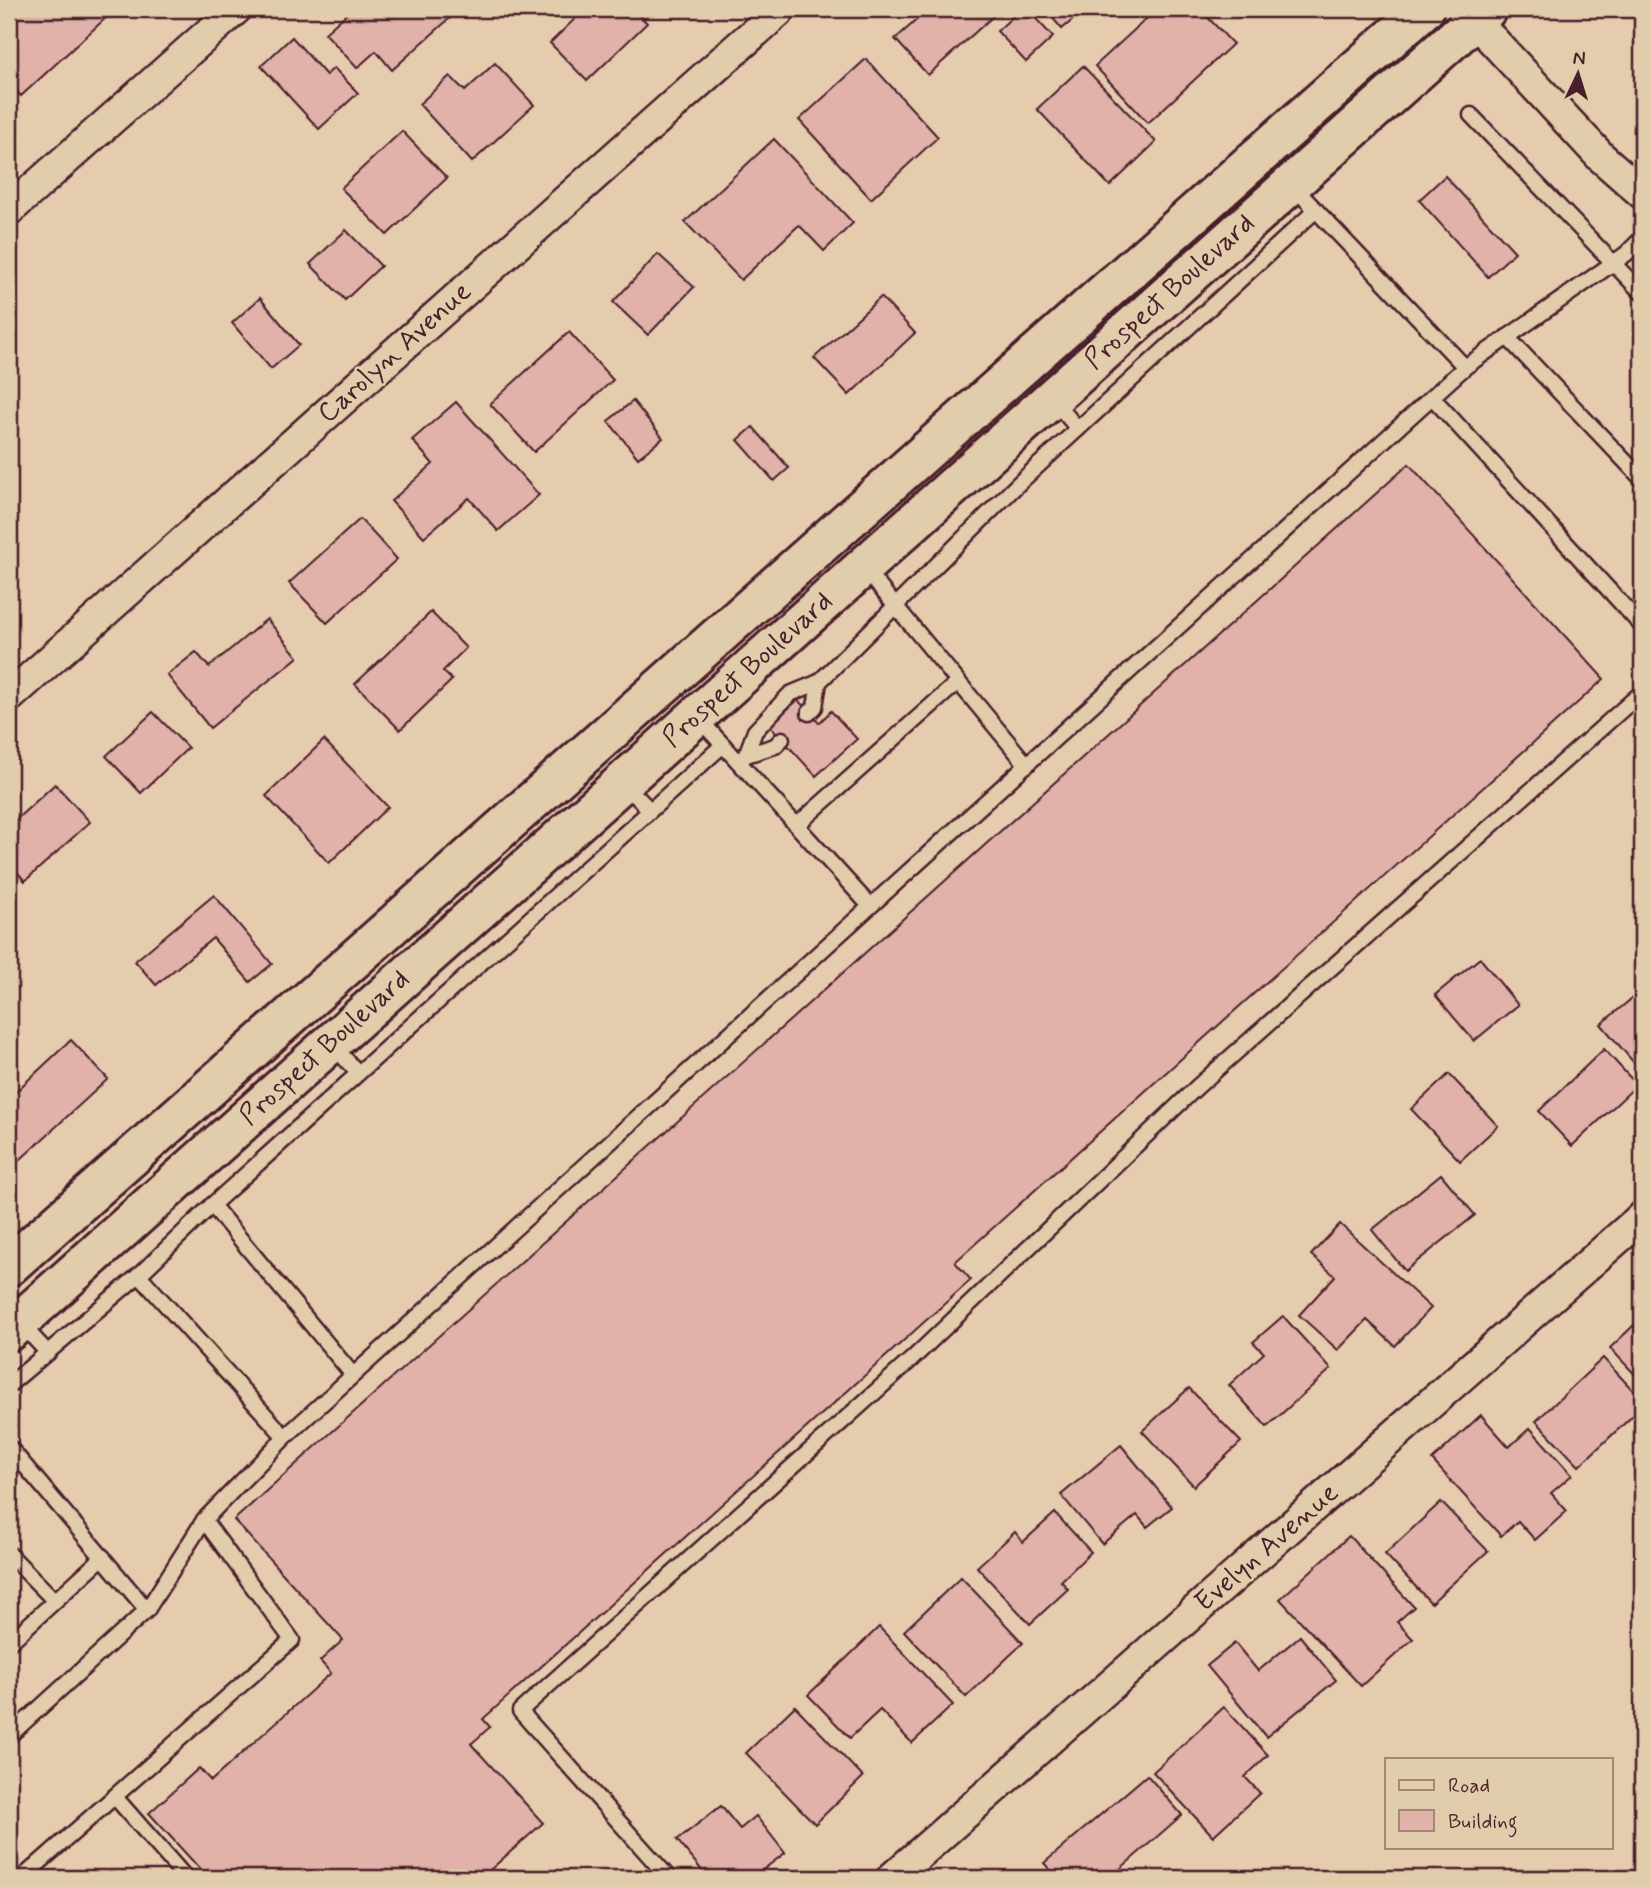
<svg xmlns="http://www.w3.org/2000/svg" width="1651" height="1887" font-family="Mynerve,sans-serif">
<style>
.building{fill:#e0b2a9;stroke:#4a1f2b;stroke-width:2}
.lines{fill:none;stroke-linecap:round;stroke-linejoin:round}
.service-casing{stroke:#4a1f2b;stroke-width:19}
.minor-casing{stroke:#4a1f2b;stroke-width:35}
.secondary-casing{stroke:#4a1f2b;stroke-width:44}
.service{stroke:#e1cdab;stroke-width:14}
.minor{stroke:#e1cdab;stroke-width:30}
.secondary{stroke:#e1cdab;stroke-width:38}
.labels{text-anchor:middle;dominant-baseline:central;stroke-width:5;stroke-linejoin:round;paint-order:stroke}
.street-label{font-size:28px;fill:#4a1f2b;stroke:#e1cdab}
</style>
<rect width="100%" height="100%" fill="#e6ccaf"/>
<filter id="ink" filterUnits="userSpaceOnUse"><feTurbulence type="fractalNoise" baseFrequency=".0143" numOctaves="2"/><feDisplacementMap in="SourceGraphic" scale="14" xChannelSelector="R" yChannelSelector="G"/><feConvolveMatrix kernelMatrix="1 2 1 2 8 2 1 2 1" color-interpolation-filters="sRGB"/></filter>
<g filter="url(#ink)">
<g class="building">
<path d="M 21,9 L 102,9 L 108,16 L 21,96 L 9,83 L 9,20 Z"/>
<path d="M 352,9 L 460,9 L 392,70 L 376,51 L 357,68 L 325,33 Z"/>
<path d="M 585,9 L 633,9 L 647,23 L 587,81 L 550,43 Z"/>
<path d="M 929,9 L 1001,9 L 928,75 L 895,39 Z"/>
<path d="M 1021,9 L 1027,9 L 1053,37 L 1026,62 L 997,31 Z"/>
<path d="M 1045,9 L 1078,9 L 1081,13 L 1062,29 Z"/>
<path d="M 1157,9 L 1200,9 L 1233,44 L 1148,123 L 1095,66 Z"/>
<path d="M 292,37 L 326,75 L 334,68 L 358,93 L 319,129 L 261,66 Z"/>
<path d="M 866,59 L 938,137 L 871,199 L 799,120 Z"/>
<path d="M 495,63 L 534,105 L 472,162 L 419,104 L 450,76 L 465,91 Z"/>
<path d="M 1083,66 L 1156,142 L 1110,186 L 1037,109 Z"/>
<path d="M 402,131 L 447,178 L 387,235 L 341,188 Z"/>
<path d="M 774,139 L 853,223 L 824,251 L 799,225 L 741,280 L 685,222 Z"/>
<path d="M 1445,176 L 1515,252 L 1488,277 L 1419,200 Z"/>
<path d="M 346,230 L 381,266 L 345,300 L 310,264 Z"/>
<path d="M 658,254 L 694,287 L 648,335 L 613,302 Z"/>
<path d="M 881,297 L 915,333 L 849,395 L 814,358 Z"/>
<path d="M 260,298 L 299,345 L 271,369 L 232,323 Z"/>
<path d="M 569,332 L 613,380 L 534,452 L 490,404 Z"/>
<path d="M 633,401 L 663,438 L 638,458 L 608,421 Z"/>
<path d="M 456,402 L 539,495 L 498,531 L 469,498 L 424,537 L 391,501 L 433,464 L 412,440 Z"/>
<path d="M 753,427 L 789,468 L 774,481 L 738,440 Z"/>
<path d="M 1409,464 L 1604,679 L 955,1262 L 971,1280 L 483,1719 L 490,1727 L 471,1744 L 543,1823 L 490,1870 L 498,1878 L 208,1878 L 149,1813 L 199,1768 L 211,1781 L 331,1673 L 320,1661 L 343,1640 L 234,1520 Z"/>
<path d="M 360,519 L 397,559 L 327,623 L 289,583 Z"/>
<path d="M 431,612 L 466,648 L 443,671 L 452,680 L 400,730 L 355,684 Z"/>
<path d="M 267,619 L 298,657 L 210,728 L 167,675 L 196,652 L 209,667 Z"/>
<path d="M 798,700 L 819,723 L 831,711 L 857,739 L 816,776 L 769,725 Z"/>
<path d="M 153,712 L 188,748 L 141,793 L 106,756 Z"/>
<path d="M 324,740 L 388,807 L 329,863 L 266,796 Z"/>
<path d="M 55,784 L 90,822 L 25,881 L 9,863 L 9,826 Z"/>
<path d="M 214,895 L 272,964 L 250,982 L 213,938 L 156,985 L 135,961 Z"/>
<path d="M 1480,958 L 1518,1005 L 1474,1041 L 1435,995 Z"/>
<path d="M 1642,990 L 1642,1068 L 1640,1070 L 1601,1024 Z"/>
<path d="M 71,1040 L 108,1079 L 9,1170 L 9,1098 Z"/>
<path d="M 1604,1049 L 1637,1085 L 1572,1146 L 1539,1111 Z"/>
<path d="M 1449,1074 L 1498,1126 L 1460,1161 L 1411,1109 Z"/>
<path d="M 1441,1174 L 1475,1215 L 1405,1271 L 1372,1230 Z"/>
<path d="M 1340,1224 L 1431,1308 L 1395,1346 L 1367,1320 L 1338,1350 L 1299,1315 L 1335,1276 L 1311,1255 Z"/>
<path d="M 1283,1316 L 1331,1369 L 1267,1427 L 1229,1385 L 1264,1353 L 1253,1342 Z"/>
<path d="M 1634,1325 L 1642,1334 L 1642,1382 L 1610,1348 Z"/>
<path d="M 1603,1358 L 1642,1400 L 1642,1407 L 1579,1466 L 1536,1421 Z"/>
<path d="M 1189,1388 L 1241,1442 L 1194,1486 L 1142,1431 Z"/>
<path d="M 1481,1415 L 1509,1447 L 1530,1428 L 1572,1475 L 1551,1493 L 1567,1511 L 1535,1540 L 1518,1521 L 1501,1536 L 1432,1460 Z"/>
<path d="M 1121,1445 L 1172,1507 L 1147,1527 L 1137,1515 L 1102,1544 L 1061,1495 Z"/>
<path d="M 1441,1502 L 1488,1551 L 1431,1603 L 1385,1554 Z"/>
<path d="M 1055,1513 L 1091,1552 L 1061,1581 L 1068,1589 L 1030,1624 L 977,1567 L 1015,1532 L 1023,1542 Z"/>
<path d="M 1349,1536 L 1414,1607 L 1397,1622 L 1413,1639 L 1361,1686 L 1280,1599 Z"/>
<path d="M 961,1577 L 1023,1643 L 966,1697 L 904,1631 Z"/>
<path d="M 879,1627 L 953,1705 L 912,1743 L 880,1710 L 850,1738 L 808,1695 Z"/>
<path d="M 1300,1636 L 1336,1680 L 1266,1737 L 1207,1666 L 1235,1643 L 1258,1671 Z"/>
<path d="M 795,1706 L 863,1777 L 815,1824 L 746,1753 Z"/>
<path d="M 1224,1707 L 1268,1755 L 1245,1777 L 1260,1793 L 1213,1836 L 1153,1772 Z"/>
<path d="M 1147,1775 L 1182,1815 L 1112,1876 L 1114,1878 L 1057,1878 L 1044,1863 Z"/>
<path d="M 721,1806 L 740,1829 L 756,1816 L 785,1853 L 752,1878 L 708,1878 L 677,1840 Z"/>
</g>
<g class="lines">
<g class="service-casing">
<g id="service">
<path d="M 1471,115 L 1642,293"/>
<path d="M 1507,337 L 1642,479"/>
<path d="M 1465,367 L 1626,254 L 1642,238"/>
<path d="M 1432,397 L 1642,626"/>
<path d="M 1052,398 L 1078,429"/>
<path d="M 864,568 L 1027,765"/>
<path d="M 809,713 L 815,707 L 819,682 L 1017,485 L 1316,210"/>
<path d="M 698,718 L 723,745"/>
<path d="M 746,755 L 775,746 L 782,739"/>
<path d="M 739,762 L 746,755 L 755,731 L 790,694 L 819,682"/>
<path d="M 624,784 L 650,810"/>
<path d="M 797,825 L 958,682"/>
<path d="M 331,1043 L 358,1073"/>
<path d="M 212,1205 L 353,1375"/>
<path d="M 139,1275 L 285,1437"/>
<path d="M 20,1323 L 48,1353"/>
<path d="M 9,1385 L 139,1275 L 212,1205 L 723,745 L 870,906"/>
<path d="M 9,1447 L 147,1610"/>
<path d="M 9,1554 L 54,1600"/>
<path d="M 9,1643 L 103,1557"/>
<path d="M 9,1736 L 147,1610 L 204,1520 L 285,1437 L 1465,367 L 1292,185"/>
<path d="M 115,1797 L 186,1878"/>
<path d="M 22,1878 L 292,1640 L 204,1520"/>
<path d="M 669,1878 L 520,1711 L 912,1359 L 1197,1087 L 1642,692"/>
</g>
</g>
<g class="minor-casing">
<g id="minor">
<path d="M 1474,20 L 1601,157 L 1642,193"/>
<path d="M 9,210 L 236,9"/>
<path d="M 9,697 L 781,9"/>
<path d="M 892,1878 L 1642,1217"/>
</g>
</g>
<g class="secondary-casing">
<g id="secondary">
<path d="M 9,1266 L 1424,9"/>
<path d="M 9,1331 L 1487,9"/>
</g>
</g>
<use href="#service" class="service"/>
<use href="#minor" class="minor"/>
<use href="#secondary" class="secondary"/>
</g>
</g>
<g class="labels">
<g class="street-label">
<text transform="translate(1170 292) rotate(-42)">Prospect Boulevard</text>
<text transform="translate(395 353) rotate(-42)">Carolyn Avenue</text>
<text transform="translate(748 670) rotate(-42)">Prospect Boulevard</text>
<text transform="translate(325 1048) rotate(-42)">Prospect Boulevard</text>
<text transform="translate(1267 1548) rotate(-41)">Evelyn Avenue</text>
</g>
</g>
<rect width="1651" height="1887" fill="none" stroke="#e1cdab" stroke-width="35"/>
<rect x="18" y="18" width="1616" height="1852" fill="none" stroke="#4a1f2b" stroke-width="2.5" filter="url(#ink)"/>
<rect x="1385" y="1758" width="228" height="91" fill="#e1cdab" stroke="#a58778" stroke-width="2"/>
<rect x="1399" y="1780" width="35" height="10" fill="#e1cdab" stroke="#a58778" stroke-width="2"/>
<text x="1448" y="1792" font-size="21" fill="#4a1f2b">Road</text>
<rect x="1399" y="1810" width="35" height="21" fill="#e0b2a9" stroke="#a58778" stroke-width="2"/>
<text x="1448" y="1828" font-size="21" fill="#4a1f2b">Building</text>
<g transform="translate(1578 74) rotate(4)" stroke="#e1cdab" stroke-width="5" paint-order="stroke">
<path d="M0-5L12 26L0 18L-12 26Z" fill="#4a1f2b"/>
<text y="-10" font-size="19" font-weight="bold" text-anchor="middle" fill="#4a1f2b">N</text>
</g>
</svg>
